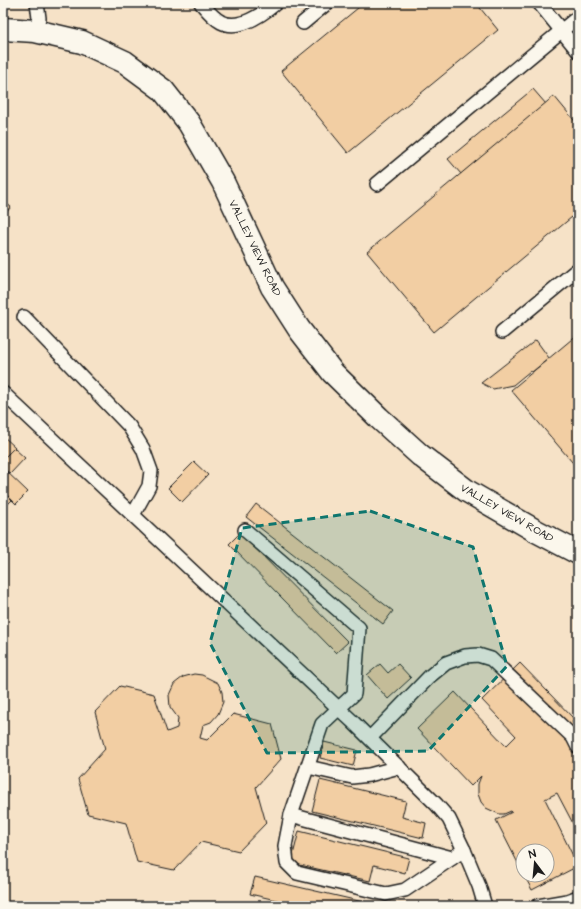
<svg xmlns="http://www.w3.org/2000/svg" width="581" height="909" font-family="'Architects Daughter',sans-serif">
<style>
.built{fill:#f6e2c7;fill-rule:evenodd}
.building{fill:#f2cea3;stroke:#1c1c1c}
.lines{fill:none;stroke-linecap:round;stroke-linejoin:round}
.service-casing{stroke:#1c1c1c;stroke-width:16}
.minor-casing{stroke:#1c1c1c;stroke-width:25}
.service{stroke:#fbf7ec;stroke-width:13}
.minor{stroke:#fbf7ec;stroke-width:22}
.marked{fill:#0f766e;fill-opacity:0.2;stroke:#0f766e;stroke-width:3;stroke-dasharray:8 5;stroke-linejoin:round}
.labels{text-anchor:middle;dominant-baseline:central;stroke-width:4;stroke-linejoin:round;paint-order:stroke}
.street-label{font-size:11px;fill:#1c1c1c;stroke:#fbf7ec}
</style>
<rect width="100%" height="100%" fill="#f8ebd6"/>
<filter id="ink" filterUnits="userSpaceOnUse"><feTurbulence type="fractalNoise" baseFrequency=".025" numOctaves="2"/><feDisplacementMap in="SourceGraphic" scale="8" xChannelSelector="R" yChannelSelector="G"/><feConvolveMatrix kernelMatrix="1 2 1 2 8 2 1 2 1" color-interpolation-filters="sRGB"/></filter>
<g filter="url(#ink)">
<path class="built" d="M 3,3 L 578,3 L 578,906 L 3,906 ZM 523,851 L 547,851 L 547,875 L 523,875 Z"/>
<g class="building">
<path d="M 364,3 L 476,3 L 498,30 L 348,153 L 281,71 Z"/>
<path d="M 533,89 L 546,104 L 461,174 L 448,159 Z"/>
<path d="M 554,96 L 578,125 L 578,212 L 434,332 L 367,252 Z"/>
<path d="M 3,201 L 11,207 L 3,216 Z"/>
<path d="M 578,334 L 578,469 L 511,390 Z"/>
<path d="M 536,340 L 549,358 L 532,372 L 530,371 L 513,385 L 493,389 L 481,383 Z"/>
<path d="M 3,436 L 15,447 L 3,459 Z"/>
<path d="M 14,448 L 25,458 L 10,474 L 3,468 L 3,459 Z"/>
<path d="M 194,462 L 208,475 L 182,502 L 168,488 Z"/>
<path d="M 3,468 L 28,492 L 16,504 L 3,491 Z"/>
<path d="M 3,491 L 12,500 L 3,509 Z"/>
<path d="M 256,504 L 393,611 L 383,624 L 246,517 Z"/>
<path d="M 240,533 L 348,642 L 336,653 L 229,544 Z"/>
<path d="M 520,663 L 575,720 L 572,722 L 578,727 L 578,833 L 557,793 L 545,799 L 578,866 L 532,890 L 524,875 L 547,875 L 547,851 L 523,851 L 523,873 L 496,820 L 512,812 L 511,811 L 504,814 L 499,814 L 486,808 L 481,802 L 478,794 L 478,784 L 481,776 L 471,786 L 417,729 L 455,692 L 506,746 L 516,736 L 482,700 Z"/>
<path d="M 380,664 L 388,673 L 398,664 L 411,678 L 388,699 L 367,675 Z"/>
<path d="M 194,674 L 202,675 L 218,683 L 222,692 L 223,702 L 218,714 L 211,722 L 203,725 L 200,738 L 207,740 L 233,714 L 272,724 L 281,759 L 256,787 L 266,823 L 239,851 L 201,842 L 174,870 L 137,862 L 126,823 L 88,814 L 78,779 L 105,749 L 95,712 L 120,686 L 154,694 L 167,732 L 177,728 L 178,718 L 170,707 L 169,695 L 174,684 L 183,677 Z"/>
<path d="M 324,742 L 357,750 L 353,766 L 320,758 Z"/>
<path d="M 320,780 L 406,801 L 402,817 L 426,823 L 423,838 L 312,811 Z"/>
<path d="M 299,831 L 409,858 L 405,873 L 374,865 L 370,881 L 291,863 Z"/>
<path d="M 255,877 L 372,904 L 372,906 L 302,906 L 250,894 Z"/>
</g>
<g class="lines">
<g class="service-casing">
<g id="service">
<path d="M 201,3 C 207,10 213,18 221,22 C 239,31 263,14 276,3"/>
<path d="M 539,3 L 578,51"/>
<path d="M 303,23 L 327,3"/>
<path d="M 35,31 L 39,18 L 37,3"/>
<path d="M 377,184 L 578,17"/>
<path d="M 24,317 L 129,426 L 143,449 L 151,471 L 149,486 L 133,515"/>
<path d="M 502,332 L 578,269"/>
<path d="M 3,393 L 352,721 L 436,804 L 449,819 L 464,850 L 479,886 L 485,906"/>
<path d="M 245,530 L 359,628 L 354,694 L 322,724 L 291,815 L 285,846 L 287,863 L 297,873 L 386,894 L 405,890 L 464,850"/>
<path d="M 370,738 L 430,676 L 446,663 L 465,656 L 478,655 L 491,659 L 573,737 L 578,747"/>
<path d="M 308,767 L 352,777 L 369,775 L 399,767"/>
<path d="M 291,815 L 452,858"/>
<path d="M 538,906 L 567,901 L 578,897"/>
</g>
</g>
<g class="minor-casing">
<path id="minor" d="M 3,29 L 35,31 L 82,42 L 125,62 L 163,90 L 189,123 L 223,182 L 272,287 L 299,329 L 333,373 L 379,418 L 420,455 L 467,491 L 536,531 L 578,553"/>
</g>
<use href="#service" class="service"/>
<use href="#minor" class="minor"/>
</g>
</g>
<path class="marked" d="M 370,511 L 473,547 L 507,666 L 428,751 L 267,753 L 210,643 L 242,528 Z"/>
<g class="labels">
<g class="street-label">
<text transform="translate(255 248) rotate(64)">VALLEY VIEW ROAD</text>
<text transform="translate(507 513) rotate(30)">VALLEY VIEW ROAD</text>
</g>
</g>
<rect width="581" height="909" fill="none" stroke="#fbf7ec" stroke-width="16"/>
<rect x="8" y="8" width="565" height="893" fill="none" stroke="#1c1c1c" stroke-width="1.5" filter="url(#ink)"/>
<g transform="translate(535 863) rotate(344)"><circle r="19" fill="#fbf7ec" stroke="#a29f99"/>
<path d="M0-3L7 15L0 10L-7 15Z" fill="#1c1c1c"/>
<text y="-6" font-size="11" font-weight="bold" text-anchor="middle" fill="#1c1c1c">N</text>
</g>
</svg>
